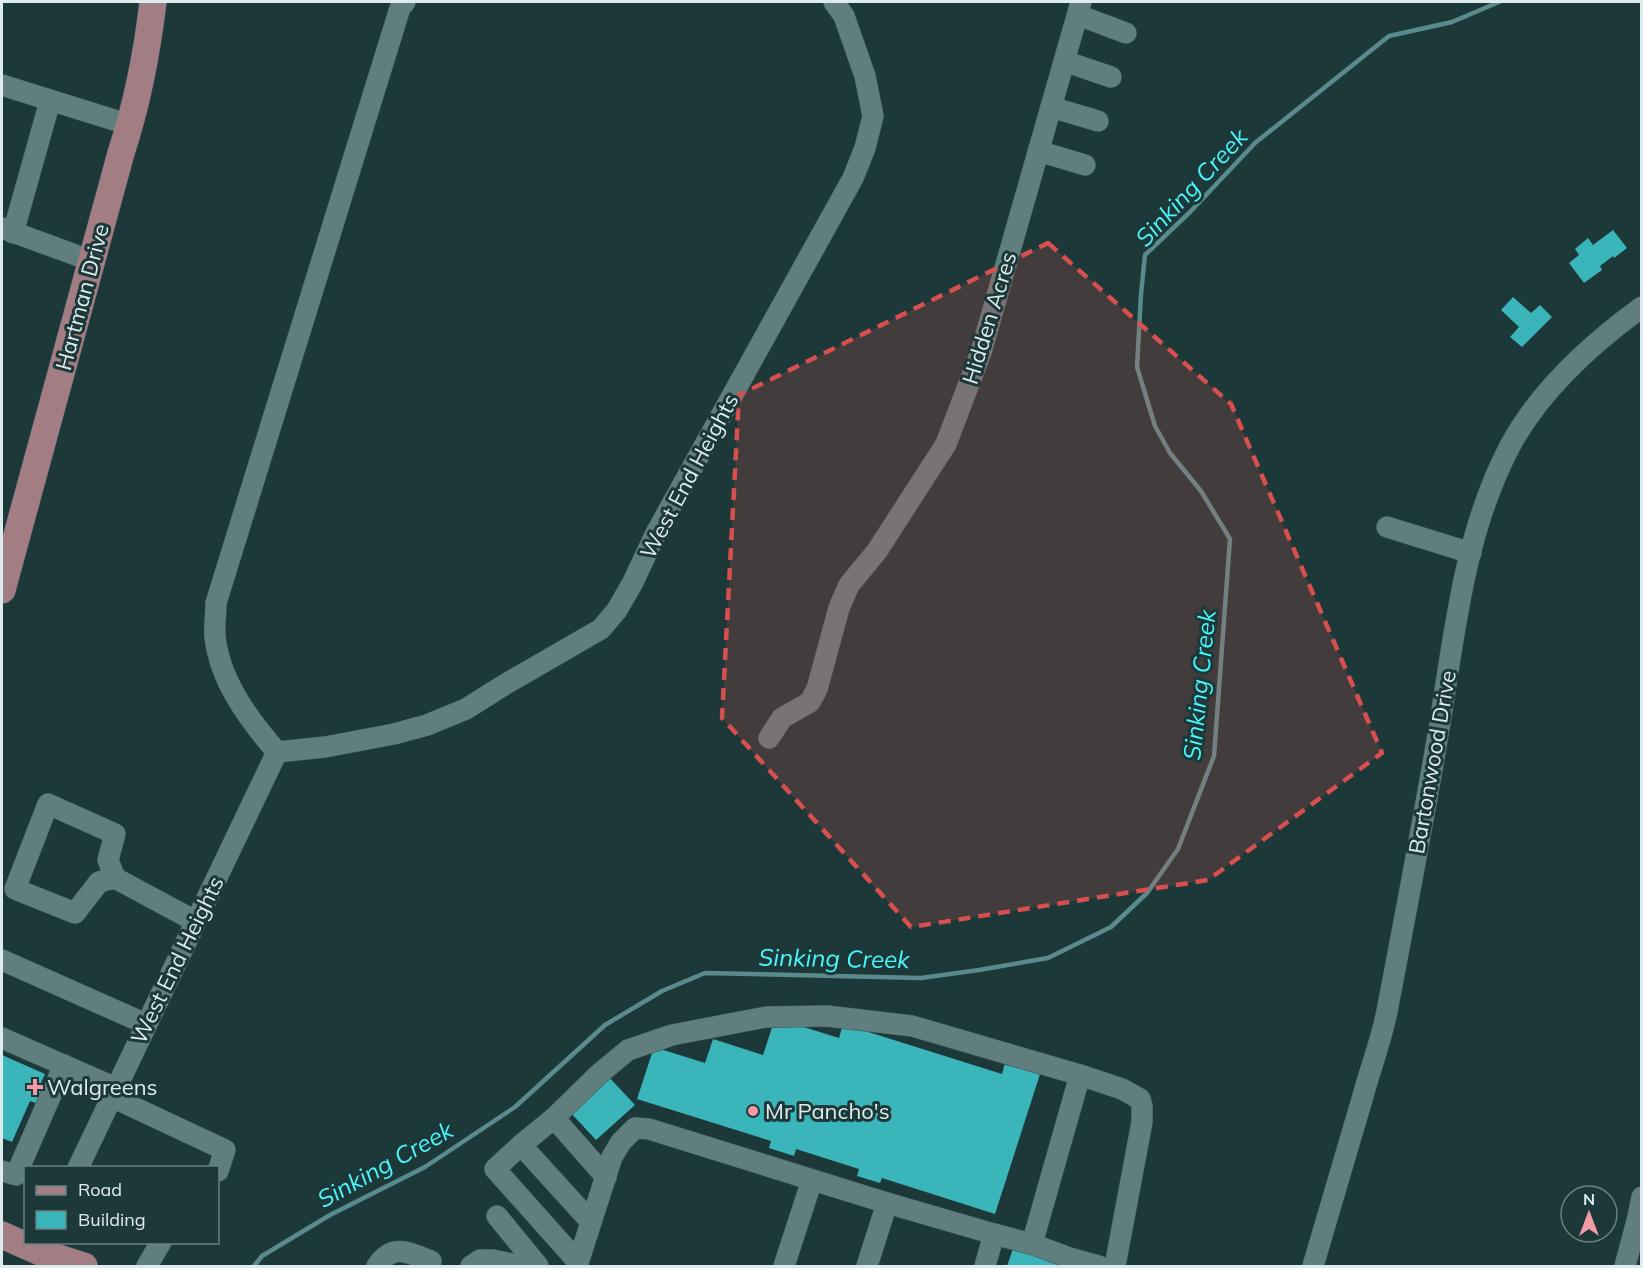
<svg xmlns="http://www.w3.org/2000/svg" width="1643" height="1268" font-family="Mulish,sans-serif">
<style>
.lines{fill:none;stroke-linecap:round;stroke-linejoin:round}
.stream{stroke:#5a8b8c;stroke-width:4.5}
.building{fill:#3ab5b9}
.minor-casing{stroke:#3c5455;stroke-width:22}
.major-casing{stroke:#3c5455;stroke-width:28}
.minor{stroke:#617e7f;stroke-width:21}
.major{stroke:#a27d84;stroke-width:27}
.marked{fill:#d74f4f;fill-opacity:0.2;stroke:#d74f4f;stroke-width:4.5;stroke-dasharray:12 8;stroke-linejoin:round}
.poi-dot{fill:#f49aa7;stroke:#1d3839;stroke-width:2}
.labels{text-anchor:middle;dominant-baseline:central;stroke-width:6;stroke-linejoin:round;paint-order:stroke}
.street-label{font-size:22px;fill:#dcecec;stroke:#1d3839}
.poi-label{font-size:22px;fill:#dcecec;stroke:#1d3839;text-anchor:start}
.water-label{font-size:24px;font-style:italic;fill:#4bf5fb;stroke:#1d3839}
</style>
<rect width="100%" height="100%" fill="#1d3839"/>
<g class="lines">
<path class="stream" d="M 254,1266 L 262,1256 L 330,1215 L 425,1167 L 515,1107 L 605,1025 L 662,991 L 705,973 L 921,978 L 979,970 L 1048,958 L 1111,927 L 1147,893 L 1178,849 L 1214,756 L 1230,539 L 1201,491 L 1170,453 L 1155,426 L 1137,367 L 1141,294 L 1145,255 L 1190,212 L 1255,143 L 1389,36 L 1452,22 L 1499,2"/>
</g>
<g class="building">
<path d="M 1613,230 L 1627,248 L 1614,258 L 1613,256 L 1600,266 L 1602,270 L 1584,283 L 1569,263 L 1579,255 L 1575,249 L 1588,238 L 1593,245 Z"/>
<path d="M 1513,297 L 1531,313 L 1540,305 L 1552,317 L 1522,347 L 1510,337 L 1519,327 L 1501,310 Z"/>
<path d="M 775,1018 L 839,1038 L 843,1024 L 1002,1074 L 1005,1063 L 1040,1074 L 995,1214 L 882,1178 L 880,1183 L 857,1176 L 859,1169 L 796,1149 L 794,1156 L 769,1148 L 771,1141 L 637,1099 L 654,1047 L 705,1063 L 713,1039 L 763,1055 Z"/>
<path d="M 2,1055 L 45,1074 L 41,1083 L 49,1086 L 41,1105 L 30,1101 L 12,1142 L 2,1138 Z"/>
<path d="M 608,1076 L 635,1105 L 596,1140 L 569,1111 Z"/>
<path d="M 1014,1246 L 1069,1266 L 1007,1266 Z"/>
</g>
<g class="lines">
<g class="minor-casing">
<g id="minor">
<path d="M 405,2 L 400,8 L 216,603 C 216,614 214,626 215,637 C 220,681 249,720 277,752 L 325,747 L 394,734 L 427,725 L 466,709 L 504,685 L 601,629 L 617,610 L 633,582 L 656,533 L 853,178 L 865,148 L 873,116 L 865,76 L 844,16 L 834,2"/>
<path d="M 1078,15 L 1126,33"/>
<path d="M 1064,61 L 1111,77"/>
<path d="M 2,85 L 130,125"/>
<path d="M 1051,107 L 1098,121"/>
<path d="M 1038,151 L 1085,165"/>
<path d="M 2,228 L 92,261"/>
<path d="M 13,233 L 50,101"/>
<path d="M 1387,527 L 1471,553"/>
<path d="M 769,738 L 782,718 L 810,702 L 817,689 L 839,608 L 849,585 L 877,551 L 946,444 L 981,352 L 1081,2"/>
<path d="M 115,878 L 99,882 L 75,913 L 15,889 L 48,804 L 115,834 L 108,860 L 115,878 L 195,921"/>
<path d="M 2,960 L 146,1024"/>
<path d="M 2,1038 L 116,1088"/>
<path d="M 112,1097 L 225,1150 L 218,1171"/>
<path d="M 554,1118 L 598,1075 L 628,1050 L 672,1035 L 766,1017 L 827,1016 L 912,1026 L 1080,1075"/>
<path d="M 521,1145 L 495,1169 L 578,1262"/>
<path d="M 78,1168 L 277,752"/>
<path d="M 2,1171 L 16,1175 L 64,1065"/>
<path d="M 497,1216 L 538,1266"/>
<path d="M 591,1222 L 521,1145 L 554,1118 L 606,1177"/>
<path d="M 994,1234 L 1032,1244"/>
<path d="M 147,1266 L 161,1242"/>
<path d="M 377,1266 C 393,1242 409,1253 431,1261 L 429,1266"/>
<path d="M 471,1266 L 480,1260 L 493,1260 L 522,1266"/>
<path d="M 577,1266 L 612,1157 L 621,1142 L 635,1128 L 649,1129 L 887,1203 L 994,1234 L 985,1266"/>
<path d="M 784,1266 L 812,1180"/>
<path d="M 867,1266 L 887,1203"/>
<path d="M 1099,1266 L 1070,1258 L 1032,1244 L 1080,1075 L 1122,1089 L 1140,1099 L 1142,1106 L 1142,1122 L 1115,1266"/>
<path d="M 1313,1266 C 1329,1210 1346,1153 1363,1096 C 1371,1066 1383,1036 1388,1006 C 1406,912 1424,818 1440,723 C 1455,629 1465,531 1510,446 C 1540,390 1591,344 1642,307"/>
<path d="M 1625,1266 L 1638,1217 L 1642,1197"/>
</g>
</g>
<g class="major-casing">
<g id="major">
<path d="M 2,590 L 121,153 C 137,104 147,53 153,2"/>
<path d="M 2,1235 L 40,1252 L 84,1266"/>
</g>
</g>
<use href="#minor" class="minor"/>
<use href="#major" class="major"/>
</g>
<path class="marked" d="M 1048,243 L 1231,404 L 1382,753 L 1208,880 L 911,927 L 722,718 L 739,395 Z"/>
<g class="poi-dot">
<path d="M32 1078h6v6h6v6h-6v6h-6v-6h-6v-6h6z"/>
<circle cx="753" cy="1111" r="6"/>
</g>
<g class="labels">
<g class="street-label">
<text transform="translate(82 297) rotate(-75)">Hartman Drive</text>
<text transform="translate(989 318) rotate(-73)">Hidden Acres</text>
<text transform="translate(689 476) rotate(-62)">West End Heights</text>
<text transform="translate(1432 762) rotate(-80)">Bartonwood Drive</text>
<text transform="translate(177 960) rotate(-64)">West End Heights</text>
</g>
<g class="poi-label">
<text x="47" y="1087">Walgreens</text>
<text x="765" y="1111">Mr Pancho's</text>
</g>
<g class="water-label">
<text transform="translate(1191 187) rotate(-47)">Sinking Creek</text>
<text transform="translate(1199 685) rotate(-84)">Sinking Creek</text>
<text transform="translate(834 958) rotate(1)">Sinking Creek</text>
<text transform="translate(385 1164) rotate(-29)">Sinking Creek</text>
</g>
</g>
<rect width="1643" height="1268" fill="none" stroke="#dcecec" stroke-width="6"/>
<rect x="24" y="1166" width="195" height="78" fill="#1d3839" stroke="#698081" stroke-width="1.5"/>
<rect x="36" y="1186" width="30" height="9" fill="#a27d84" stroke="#698081" stroke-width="1.5"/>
<text x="78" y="1196" font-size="18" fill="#dcecec">Road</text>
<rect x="36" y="1211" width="30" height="18" fill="#3ab5b9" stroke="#698081" stroke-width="1.5"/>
<text x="78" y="1226" font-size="18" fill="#dcecec">Building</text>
<g transform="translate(1589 1214)"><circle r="28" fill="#1d3839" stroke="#698081" stroke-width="1.5"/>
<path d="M0-4.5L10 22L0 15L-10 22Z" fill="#f49aa7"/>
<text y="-9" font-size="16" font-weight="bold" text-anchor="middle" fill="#dcecec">N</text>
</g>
</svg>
